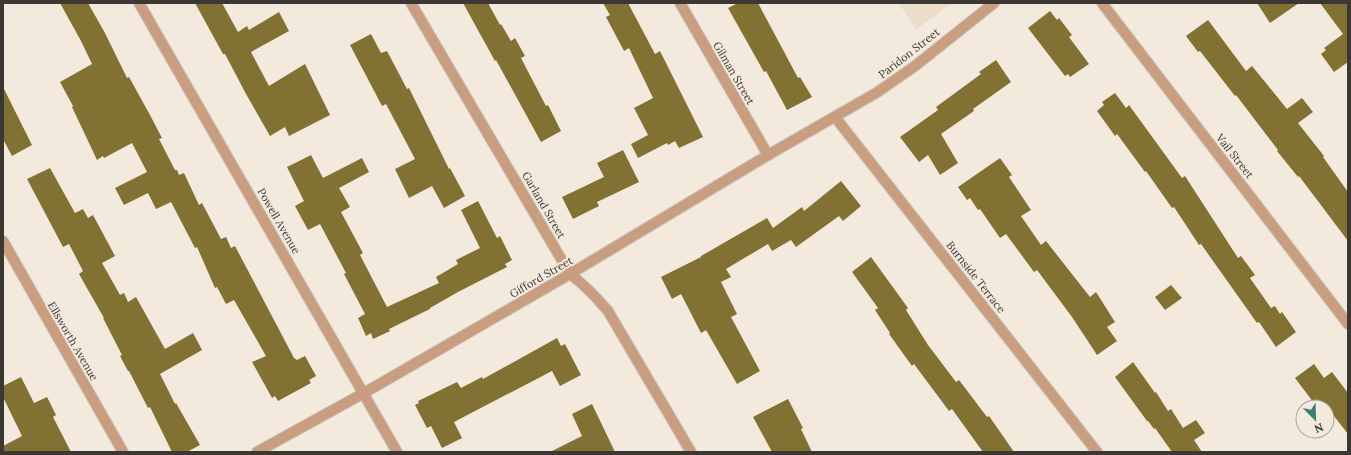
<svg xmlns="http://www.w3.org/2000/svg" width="1351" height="455" font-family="Lora,serif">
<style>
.built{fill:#ebddca}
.building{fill:#817233}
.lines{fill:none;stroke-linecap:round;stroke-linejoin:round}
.street-casing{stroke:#cec6bb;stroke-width:12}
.street{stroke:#c99e80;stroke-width:10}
.labels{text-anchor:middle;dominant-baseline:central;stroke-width:4;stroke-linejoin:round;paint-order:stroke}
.street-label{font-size:11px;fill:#3b3732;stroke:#f3eadd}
</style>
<rect width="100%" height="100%" fill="#f3eadd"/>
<path class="built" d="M 899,3 L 951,3 L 916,30 Z"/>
<g class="building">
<path d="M 60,3 L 88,3 L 105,33 L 127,78 L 129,77 L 150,115 L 162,138 L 159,139 L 175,170 L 177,170 L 179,175 L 184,173 L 199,205 L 202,203 L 221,239 L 226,237 L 231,248 L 235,246 L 294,358 L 297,360 L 305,356 L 316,376 L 309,380 L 311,383 L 278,401 L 275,396 L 272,398 L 252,362 L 266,356 L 234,300 L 226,304 L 217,287 L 215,288 L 197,247 L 195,248 L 171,202 L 156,209 L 148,193 L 124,205 L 115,188 L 147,172 L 132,143 L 104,158 L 103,156 L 97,160 L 72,107 L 73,106 L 60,82 L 92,64 L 81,41 Z"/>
<path d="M 195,3 L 222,3 L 238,32 L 247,26 L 249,30 L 279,12 L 289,31 L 251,52 L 269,86 L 305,64 L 330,115 L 289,136 L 285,127 L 270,136 L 246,94 L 225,54 L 223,54 Z"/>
<path d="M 463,3 L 488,3 L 500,25 L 501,24 L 511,41 L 515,38 L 525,56 L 521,58 L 546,106 L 548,105 L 561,131 L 541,142 L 496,60 L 495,61 Z"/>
<path d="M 603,3 L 628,3 L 655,54 L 660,51 L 703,137 L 679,148 L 675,141 L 668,145 L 667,143 L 638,158 L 631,144 L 648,135 L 634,108 L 653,98 L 629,48 L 624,51 L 606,17 L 610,15 Z"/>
<path d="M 738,3 L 758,3 L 798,78 L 800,77 L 812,97 L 787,110 L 766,71 L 764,72 L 728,8 Z"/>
<path d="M 1257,3 L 1299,3 L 1270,23 Z"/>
<path d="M 1320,3 L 1348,3 L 1348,62 L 1334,72 L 1321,54 L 1326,50 L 1324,48 L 1343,34 Z"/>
<path d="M 1050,11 L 1057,20 L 1059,18 L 1072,35 L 1069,37 L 1089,64 L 1070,77 L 1068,74 L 1065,76 L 1028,28 Z"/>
<path d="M 1208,20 L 1246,71 L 1252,66 L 1287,109 L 1302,98 L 1313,112 L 1298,123 L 1324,156 L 1323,157 L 1348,192 L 1348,241 L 1299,176 L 1298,177 L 1277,151 L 1278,150 L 1236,95 L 1235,96 L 1200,51 L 1198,52 L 1186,36 Z"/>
<path d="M 371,34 L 381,53 L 387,51 L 407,89 L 409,88 L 449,169 L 450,168 L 465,196 L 444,208 L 432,186 L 409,198 L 395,169 L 415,159 L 386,104 L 382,106 L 350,45 Z"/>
<path d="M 996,60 L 1011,82 L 973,109 L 974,111 L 941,134 L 958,163 L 940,175 L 928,155 L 919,162 L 900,137 L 938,110 L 936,107 L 981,74 L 979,72 Z"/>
<path d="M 3,87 L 32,145 L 12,156 L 3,139 Z"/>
<path d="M 1115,93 L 1126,108 L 1129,105 L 1182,178 L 1185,176 L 1238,258 L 1241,256 L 1255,275 L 1250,278 L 1271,308 L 1275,306 L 1280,314 L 1282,312 L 1296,332 L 1276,347 L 1259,322 L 1257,323 L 1201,244 L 1199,245 L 1174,207 L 1172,208 L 1146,171 L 1145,172 L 1117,134 L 1115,136 L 1097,111 L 1104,105 L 1102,102 Z"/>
<path d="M 623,150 L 639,182 L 597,202 L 599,206 L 573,219 L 562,197 L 604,177 L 597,163 Z"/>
<path d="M 311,155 L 323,178 L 362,158 L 369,172 L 339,188 L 350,207 L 341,212 L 363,253 L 360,255 L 387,307 L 439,283 L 436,277 L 458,264 L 456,260 L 480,248 L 461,210 L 478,201 L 497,238 L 500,236 L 512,260 L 505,264 L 507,267 L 458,292 L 430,308 L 430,309 L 389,329 L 390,331 L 373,339 L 371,333 L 366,336 L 358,318 L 365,314 L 344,274 L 346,273 L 320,224 L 308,230 L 295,206 L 304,201 L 287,167 Z"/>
<path d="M 1000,158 L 1012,175 L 1009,177 L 1031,210 L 1021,216 L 1041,245 L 1046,241 L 1090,297 L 1096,292 L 1115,322 L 1107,327 L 1117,341 L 1097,355 L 1072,317 L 1037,270 L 1034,272 L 1006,234 L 1000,238 L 980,209 L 978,210 L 970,198 L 967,200 L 958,187 Z"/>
<path d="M 50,168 L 75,213 L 83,209 L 88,218 L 93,215 L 115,256 L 102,263 L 120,295 L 124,293 L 128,302 L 136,297 L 165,349 L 193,333 L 202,350 L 160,374 L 175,404 L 176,403 L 200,445 L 187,452 L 172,452 L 150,407 L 148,408 L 129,371 L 128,371 L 120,356 L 122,355 L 103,318 L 104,318 L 79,274 L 83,271 L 69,244 L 63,247 L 27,179 Z"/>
<path d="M 841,181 L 861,206 L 843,221 L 839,216 L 796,247 L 791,240 L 772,251 L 768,244 L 726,269 L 731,277 L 721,282 L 737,314 L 731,317 L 760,371 L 737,384 L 706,330 L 701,333 L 681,294 L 672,299 L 661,277 L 701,257 L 701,256 L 767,218 L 773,228 L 802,207 L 804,211 Z"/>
<path d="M 871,257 L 908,308 L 906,310 L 928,345 L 956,382 L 959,380 L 987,417 L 989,416 L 1014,452 L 983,452 L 952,409 L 949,411 L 914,364 L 912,366 L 889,334 L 890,333 L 875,310 L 878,308 L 852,272 Z"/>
<path d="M 1171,285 L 1182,298 L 1165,310 L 1155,297 Z"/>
<path d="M 557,338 L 561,346 L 565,344 L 581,375 L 560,386 L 552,371 L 454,422 L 462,438 L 442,448 L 431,426 L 427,428 L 415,405 L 419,403 L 418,401 L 457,382 L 461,388 L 482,377 L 483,379 Z"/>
<path d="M 1133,362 L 1155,393 L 1156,392 L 1168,411 L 1171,409 L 1183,428 L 1196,420 L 1205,433 L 1194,440 L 1202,452 L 1172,452 L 1155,428 L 1154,429 L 1148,421 L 1147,421 L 1115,377 Z"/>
<path d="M 1314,364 L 1324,378 L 1332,372 L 1348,393 L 1348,434 L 1327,407 L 1317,407 L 1295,378 Z"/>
<path d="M 21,377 L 34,403 L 47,397 L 56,415 L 53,417 L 71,452 L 3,452 L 3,446 L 22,436 L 3,397 L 3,386 Z"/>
<path d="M 788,399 L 803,428 L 801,429 L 812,452 L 772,452 L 753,417 Z"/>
<path d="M 592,404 L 615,452 L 550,452 L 582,436 L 572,414 Z"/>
</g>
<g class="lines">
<g class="street-casing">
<g id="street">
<path d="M 139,3 L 397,452"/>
<path d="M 411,3 L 570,274 C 585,285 596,297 608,311 L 691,452"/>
<path d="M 680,3 L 768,155"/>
<path d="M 1102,3 L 1348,324"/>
<path d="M 835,117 L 1097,452"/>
<path d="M 3,241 L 123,452"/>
<path d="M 257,452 L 364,393 L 570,274 L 768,155 L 876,93 L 915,66 L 994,3"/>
</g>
</g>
<use href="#street" class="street"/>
</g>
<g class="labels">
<g class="street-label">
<text transform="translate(909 53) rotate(-38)">Paridon Street</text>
<text transform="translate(734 73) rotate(60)">Gilman Street</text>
<text transform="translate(1235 156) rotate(52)">Vail Street</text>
<text transform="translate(544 205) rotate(60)">Garland Street</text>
<text transform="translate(279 221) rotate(60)">Powell Avenue</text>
<text transform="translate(541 277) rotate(-30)">Gifford Street</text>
<text transform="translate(976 277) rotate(52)">Burnside Terrace</text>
<text transform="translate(73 341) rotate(60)">Ellsworth Avenue</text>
</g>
</g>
<rect width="1351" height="455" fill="none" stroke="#3b3732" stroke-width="8"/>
<g transform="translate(1315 419) rotate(157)"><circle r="19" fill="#f3eadd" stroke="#a9a299"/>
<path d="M0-3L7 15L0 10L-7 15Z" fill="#3d7f70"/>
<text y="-6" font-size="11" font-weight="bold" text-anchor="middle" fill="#3b3732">N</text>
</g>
</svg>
